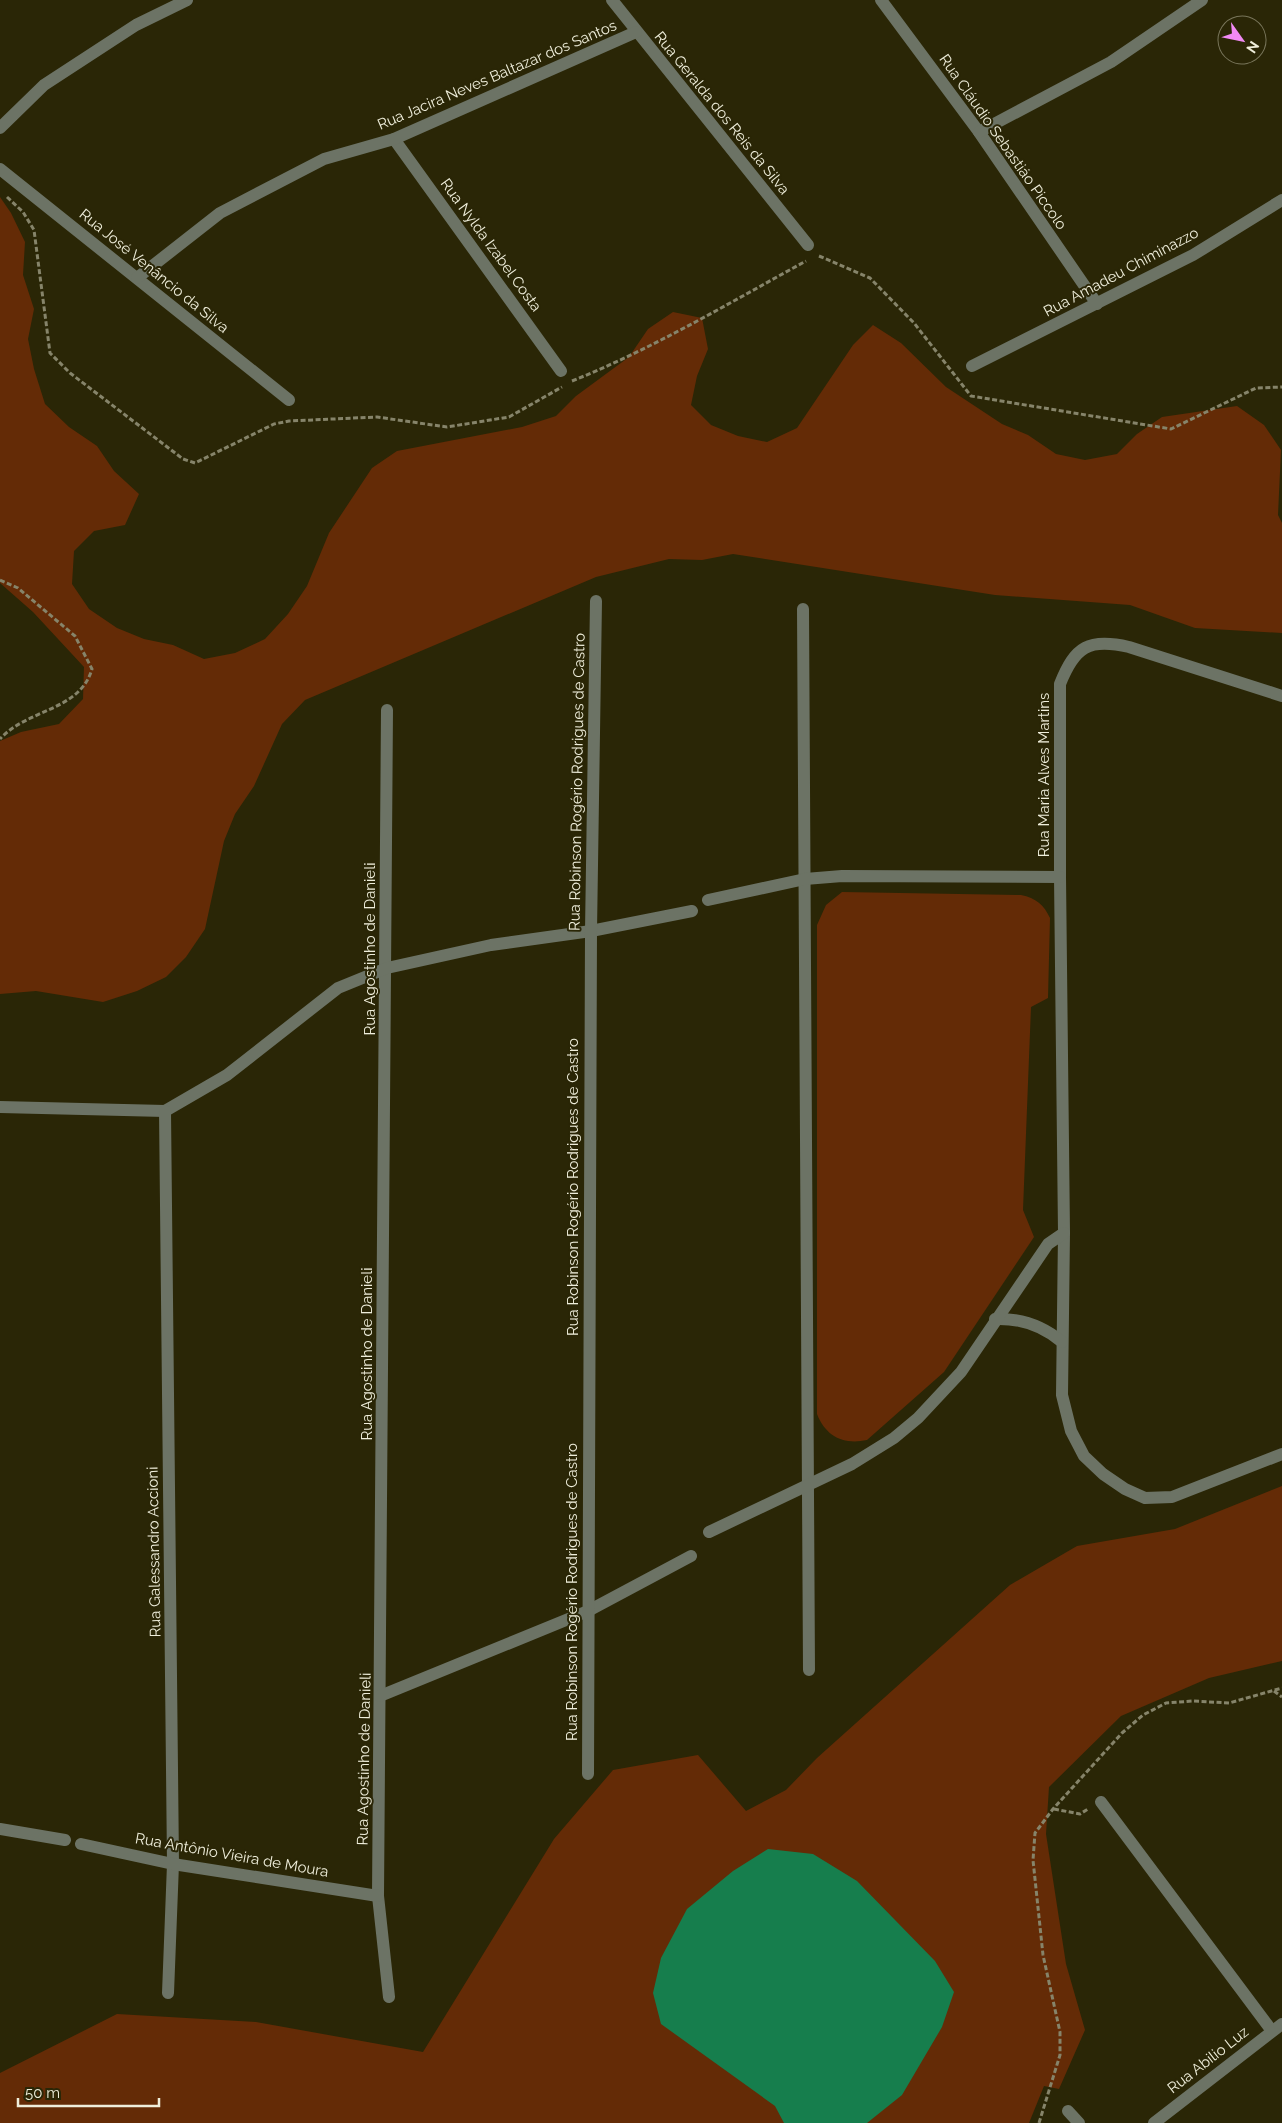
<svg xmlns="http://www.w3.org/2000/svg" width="1282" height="2123" font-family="Raleway,sans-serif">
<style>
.green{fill:#642b06}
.water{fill:#167e4d}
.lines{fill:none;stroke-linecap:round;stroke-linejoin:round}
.path{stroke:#86846a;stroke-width:3;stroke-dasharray:5 2.5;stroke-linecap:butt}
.minor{stroke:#6c7365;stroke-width:12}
.labels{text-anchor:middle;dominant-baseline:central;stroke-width:4;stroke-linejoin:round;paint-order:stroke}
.street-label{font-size:15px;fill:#efeedb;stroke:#2a2606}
</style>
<rect width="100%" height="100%" fill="#2a2606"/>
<g class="green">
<path d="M 0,197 L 11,213 L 25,242 L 23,275 L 34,309 L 28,339 L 34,369 L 45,404 L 69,427 L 97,446 L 114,471 L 139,494 L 125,525 L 94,531 L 74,551 L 72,584 L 89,609 L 117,628 L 144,639 L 173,645 L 204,659 L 235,653 L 265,639 L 288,614 L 307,586 L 329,533 L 372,468 L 397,451 L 522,427 L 556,416 L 576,396 L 629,357 L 648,329 L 673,312 L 702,318 L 708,349 L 697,376 L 691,405 L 711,425 L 738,436 L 767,442 L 797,428 L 853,345 L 873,325 L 901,343 L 946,387 L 1002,424 L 1028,435 L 1056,454 L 1085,460 L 1117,454 L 1137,434 L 1162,417 L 1237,406 L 1264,425 L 1281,450 L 1278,515 L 1282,523 L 1282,633 L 1195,628 L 1130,605 L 995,595 L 733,554 L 702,560 L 669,559 L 596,577 L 305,700 L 282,724 L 254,786 L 235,814 L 224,841 L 205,929 L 186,957 L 166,977 L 137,991 L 103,1002 L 36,991 L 0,994 L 0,741 L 21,732 L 59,724 L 83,699 L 84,667 L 33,612 L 0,583 Z"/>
<path d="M 842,892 L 1021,895 C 1036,898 1044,905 1050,918 L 1048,998 L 1031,1007 L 1023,1210 L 1034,1237 L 944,1372 L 867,1440 C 844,1445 826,1437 817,1414 L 817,925 L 826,905 Z"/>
<path d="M 1282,1486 L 1282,1661 L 1209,1678 L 1121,1716 L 1049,1787 L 1046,1834 L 1066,1964 L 1085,2030 L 1059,2089 L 1044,2086 L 1029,2123 L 0,2123 L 0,2073 L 117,2014 L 256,2022 L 423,2052 L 554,1839 L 613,1770 L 698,1755 L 746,1811 L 786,1790 L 817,1758 L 1010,1585 L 1077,1546 L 1175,1529 Z"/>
</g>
<path class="water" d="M 768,1849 L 813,1854 L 857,1881 L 935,1961 L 954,1992 L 942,2027 L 902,2095 L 867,2123 L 784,2123 L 775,2106 L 661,2024 L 653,1993 L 661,1958 L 687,1909 L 733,1871 Z"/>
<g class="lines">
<g class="path">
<path d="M 7,197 L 23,212 L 34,230 L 50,353 L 70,373 L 183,459 L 195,463 L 274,424 L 289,421 L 377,417 L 447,427 L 509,417 L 562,387"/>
<path d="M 819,256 L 870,278 L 914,323 L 971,396 L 1171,429 L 1256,388 L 1282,387"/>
<path d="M 572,381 C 654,348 729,303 806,261"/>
<path d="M 0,580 L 18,588 L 75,636 L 92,669 C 80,711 27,709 0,739"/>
<path d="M 1274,1691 L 1282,1697"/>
<path d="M 1054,1809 L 1080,1814 L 1088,1809"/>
<path d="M 1039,2123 L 1060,2055 L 1060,2032 L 1043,1955 L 1033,1860 L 1035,1833 L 1053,1809 L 1122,1733 L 1143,1715 L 1166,1703 L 1193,1701 L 1229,1703 L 1282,1688"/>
</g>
<g class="minor">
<path d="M 612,0 L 808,245"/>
<path d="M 881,0 L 979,132 L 1097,304"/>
<path d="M 0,128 L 44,85 L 136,25 L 187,0"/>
<path d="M 979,132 L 1111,62 L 1202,0"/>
<path d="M 394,139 L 561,371"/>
<path d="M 0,169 L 289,400"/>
<path d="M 137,278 L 220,213 L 324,159 L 394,139 L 636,32"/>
<path d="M 972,366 L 1193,255 L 1282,200"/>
<path d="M 803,609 L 809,1670"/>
<path d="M 1282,696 L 1129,647 C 1089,638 1075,646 1060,684 L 1060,877 L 1064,1233 L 1062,1395 L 1071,1431 L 1084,1456 L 1103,1474 L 1125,1489 L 1145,1498 L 1172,1497 L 1282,1454"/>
<path d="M 387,710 L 378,1896 L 389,1997"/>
<path d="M 708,900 L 805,879 L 842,876 L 1060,877"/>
<path d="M 0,1107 L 165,1111 L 227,1075 L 338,988 L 387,968 L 491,945 L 591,931 L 692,911"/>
<path d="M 165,1111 L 173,1864 L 168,1993"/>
<path d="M 995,1319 C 1021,1318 1042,1325 1062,1342"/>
<path d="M 709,1532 L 852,1464 L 894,1438 L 918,1418 L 961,1372 L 1048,1244 L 1064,1233"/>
<path d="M 380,1696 L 588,1611 L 691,1556"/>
<path d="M 588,1774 L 591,931 L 596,601"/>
<path d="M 1101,1802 L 1272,2031"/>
<path d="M 0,1829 L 65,1840"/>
<path d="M 81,1844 L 173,1864 L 378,1896"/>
<path d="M 1068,2111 L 1079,2123"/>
<path d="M 1154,2123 L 1282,2024"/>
</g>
</g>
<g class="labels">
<g class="street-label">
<text transform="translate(497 75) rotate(-23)">Rua Jacira Neves Baltazar dos Santos</text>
<text transform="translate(722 113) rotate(51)">Rua Geralda dos Reis da Silva</text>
<text transform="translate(1003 142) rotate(55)">Rua Cláudio Sebastiáo Piccolo</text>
<text transform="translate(491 245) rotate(54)">Rua Nylda Izabel Costa</text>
<text transform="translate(154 271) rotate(39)">Rua José Venâncio da Silva</text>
<text transform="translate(1121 272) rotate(-28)">Rua Amadeu Chiminazzo</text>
<text transform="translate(1044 775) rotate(-90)">Rua Maria Alves Martins</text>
<text transform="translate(577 782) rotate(-89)">Rua Robinson Rogério Rodrigues de Castro</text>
<text transform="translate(370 949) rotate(-90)">Rua Agostinho de Danieli</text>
<text transform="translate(573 1187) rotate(-90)">Rua Robinson Rogério Rodrigues de Castro</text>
<text transform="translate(367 1354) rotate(-90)">Rua Agostinho de Danieli</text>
<text transform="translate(154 1552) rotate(-91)">Rua Galessandro Accioni</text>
<text transform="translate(572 1592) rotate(-90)">Rua Robinson Rogério Rodrigues de Castro</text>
<text transform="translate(364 1759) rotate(-89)">Rua Agostinho de Danieli</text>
<text transform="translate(232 1855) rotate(10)">Rua Antônio Vieira de Moura</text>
<text transform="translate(1208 2060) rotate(-38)">Rua Abilio Luz</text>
</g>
</g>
<g transform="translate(1242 40) rotate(123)"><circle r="24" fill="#2a2606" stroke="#79765b"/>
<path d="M0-4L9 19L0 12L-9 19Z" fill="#f18af4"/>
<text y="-8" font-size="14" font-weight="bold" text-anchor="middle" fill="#efeedb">N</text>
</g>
<path d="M18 2098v8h141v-8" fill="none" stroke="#efeedb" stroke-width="2.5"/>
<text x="25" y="2098" font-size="15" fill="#efeedb" stroke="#2a2606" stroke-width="4" paint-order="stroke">50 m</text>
</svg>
